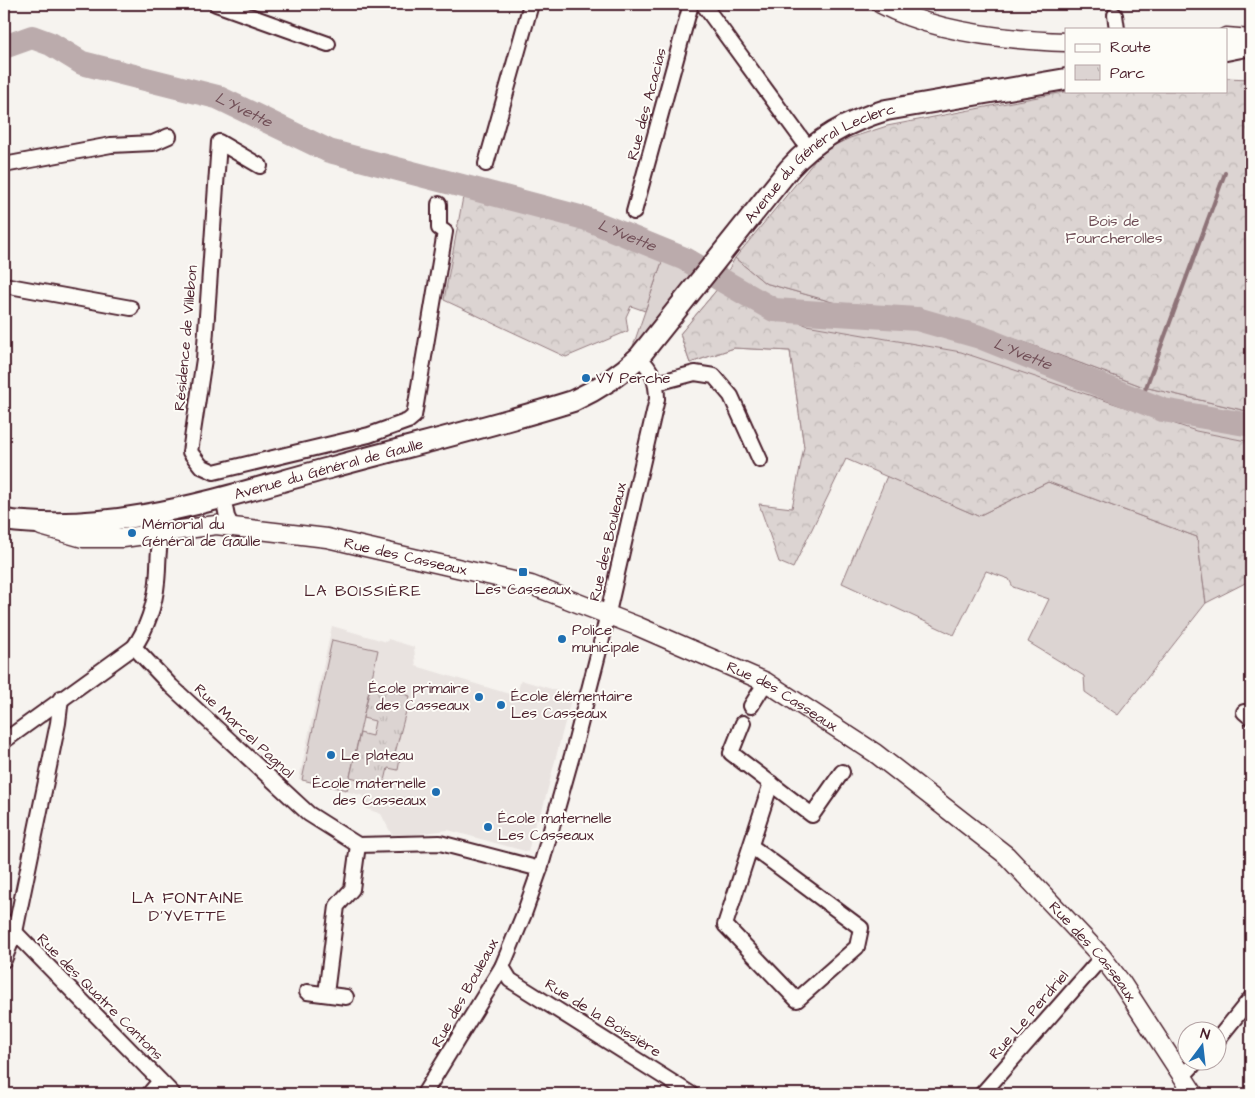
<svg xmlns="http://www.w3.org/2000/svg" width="1255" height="1098" font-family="'Architects Daughter',sans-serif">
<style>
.built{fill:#e9e3e0}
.green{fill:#dcd4d2;stroke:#937a7e}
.forest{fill:url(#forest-crowns);stroke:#937a7e}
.park{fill:url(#park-tufts);stroke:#937a7e}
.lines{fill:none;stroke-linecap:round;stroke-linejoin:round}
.stream{stroke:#8e7378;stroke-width:4}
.river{stroke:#bbabac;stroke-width:24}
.minor-casing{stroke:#4a1f2b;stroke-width:18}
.tertiary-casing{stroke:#4a1f2b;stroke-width:21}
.secondary-casing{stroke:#4a1f2b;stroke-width:24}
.minor{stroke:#fdfcf7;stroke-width:14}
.tertiary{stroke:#fdfcf7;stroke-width:18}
.secondary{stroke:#fdfcf7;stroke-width:20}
.poi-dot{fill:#1f6fb2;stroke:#fdfcf7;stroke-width:2}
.labels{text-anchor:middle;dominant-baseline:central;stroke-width:4;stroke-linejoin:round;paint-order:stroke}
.street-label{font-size:15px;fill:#4a1f2b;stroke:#fdfcf7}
.park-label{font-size:15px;fill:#6e4c55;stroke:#fdfcf7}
.poi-label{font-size:15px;fill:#4a1f2b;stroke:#fdfcf7;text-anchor:start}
.water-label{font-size:16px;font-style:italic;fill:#725058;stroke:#fdfcf7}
.neighbourhood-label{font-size:16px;letter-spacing:1px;fill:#4a1f2b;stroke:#fdfcf7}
</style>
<defs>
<pattern id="forest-crowns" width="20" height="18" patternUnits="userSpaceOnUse" patternTransform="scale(1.25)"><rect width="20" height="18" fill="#dcd4d2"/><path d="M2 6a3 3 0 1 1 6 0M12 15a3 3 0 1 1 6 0" fill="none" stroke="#beb6b4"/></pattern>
<pattern id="park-tufts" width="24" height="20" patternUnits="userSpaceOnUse" patternTransform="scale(1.25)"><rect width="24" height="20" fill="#dcd4d2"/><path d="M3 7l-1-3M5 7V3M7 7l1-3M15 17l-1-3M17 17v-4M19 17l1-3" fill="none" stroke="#beb6b4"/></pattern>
</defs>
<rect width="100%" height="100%" fill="#f6f3ef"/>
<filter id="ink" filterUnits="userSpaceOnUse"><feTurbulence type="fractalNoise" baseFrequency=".02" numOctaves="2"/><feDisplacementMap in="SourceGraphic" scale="10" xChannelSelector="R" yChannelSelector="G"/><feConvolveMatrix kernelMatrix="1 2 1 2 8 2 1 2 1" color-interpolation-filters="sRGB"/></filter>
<g filter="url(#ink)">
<path class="built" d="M 332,626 L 387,642 L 388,639 L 414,647 L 416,666 L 516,696 L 521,680 L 572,695 L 540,819 L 536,819 L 528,852 L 448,830 L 393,837 L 381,814 L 367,809 L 364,802 L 364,796 L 299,779 Z"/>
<g class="green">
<path d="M 665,253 L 698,272 L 632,349 Z"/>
<path d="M 735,258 L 765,283 L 836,303 L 915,308 L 1021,341 L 1144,387 L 1251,412 L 1251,491 L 891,368 L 845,460 L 804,447 L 790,351 L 734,348 L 690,363 L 680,334 L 719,287 Z"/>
<path d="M 887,476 L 978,516 L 1048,482 L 1197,537 L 1206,603 L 1118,715 L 1085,692 L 1084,676 L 1028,642 L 1049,599 L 1013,587 L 1009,579 L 986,571 L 954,635 L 842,583 Z"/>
<path d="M 332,640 L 378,650 L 347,790 L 302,780 Z"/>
</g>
<g class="forest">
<path d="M 1226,78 L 1251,79 L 1251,412 L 1144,387 L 1021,341 L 915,308 L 836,303 L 765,283 L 735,258 L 818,157 L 833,146 L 850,138 L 887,126 L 1069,91 L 1226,91 Z"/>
<path d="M 463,197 L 581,228 L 665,253 L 645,311 L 631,306 L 626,317 L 628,331 L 566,357 L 444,300 Z"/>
<path d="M 719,287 L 806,325 L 961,352 L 1196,431 L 1251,442 L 1251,580 L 1206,603 L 1197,537 L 1048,482 L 978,516 L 846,459 L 793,568 L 779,562 L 759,504 L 792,508 L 804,447 L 790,351 L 734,348 L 690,363 L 680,334 Z"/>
</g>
<path class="park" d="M 371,684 L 410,696 L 394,757 L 400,759 L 398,770 L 388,768 L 384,785 L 350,777 L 360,733 L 372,736 L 375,721 L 363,718 Z"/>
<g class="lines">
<path class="stream" d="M 1141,401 L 1225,173"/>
<path class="river" id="s1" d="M 4,47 L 32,37 L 51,44 L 82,63 L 217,97 L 329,151 L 584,218 L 685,259 L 774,310 L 917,319 L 980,337 L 1163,410 L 1251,425"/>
<g class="minor-casing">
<g id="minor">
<path d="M 216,4 L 328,44"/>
<path d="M 703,4 L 809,149"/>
<path d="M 1115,15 L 1117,29"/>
<path d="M 486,164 L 531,4"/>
<path d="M 4,165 L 111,145 L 153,143 L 169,136"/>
<path d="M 260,166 L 219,142 L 204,359 L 190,452 L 201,466 L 214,472 L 369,435 L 408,421 L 414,416 L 445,232 L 439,228 L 439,204"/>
<path d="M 634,212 L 691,4"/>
<path d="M 4,285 L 131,308"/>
<path d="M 657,383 L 695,373 L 714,376 L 731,396 L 760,460"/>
<path d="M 223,497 L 227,517 L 232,527"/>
<path d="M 134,647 L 171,686 L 309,814 L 358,845 L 440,843 L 540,869"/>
<path d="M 751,706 L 766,682"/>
<path d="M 1244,712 L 1251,718"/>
<path d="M 743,723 L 731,753 L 812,815 L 842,772"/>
<path d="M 4,741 L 134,647 C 147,629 155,604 157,582 C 159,565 157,550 162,533"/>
<path d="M 751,846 L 861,928 L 857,947 L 797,1000 L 725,925 L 771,783"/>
<path d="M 4,921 L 173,1094"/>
<path d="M 4,960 L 15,932 L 58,723 L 61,698"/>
<path d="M 502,967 L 510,980 L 691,1094"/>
<path d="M 307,992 L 346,997"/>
<path d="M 326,994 L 337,906 L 352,889 L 358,845"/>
<path d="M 1218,1039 L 1251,998"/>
<path d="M 1182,1077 L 1198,1060"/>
<path d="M 149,1094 L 160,1081"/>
<path d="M 424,1094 L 502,967 L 524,914 L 540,869 L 573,752 L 602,639 L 657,399 C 657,381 652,370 639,357"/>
<path d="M 982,1094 L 1102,957"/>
</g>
</g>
<g class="tertiary-casing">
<g id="tertiary">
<path d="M 881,4 C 933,32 1008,40 1066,42"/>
<path d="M 1226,37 L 1251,39"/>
<path id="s2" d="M 41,526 L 83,538 L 123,538 L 216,525 L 327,538 L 361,546 L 531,585 L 637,626 L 766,682 L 875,753 L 1006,855 L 1102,957 L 1121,982 L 1194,1094"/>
</g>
</g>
<g class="secondary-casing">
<g id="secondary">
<path d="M 1226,50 L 1251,45"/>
<path id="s3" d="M 4,520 C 117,535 225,496 333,467 C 413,445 494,426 573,401 C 599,389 619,376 639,357 L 789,169 C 817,138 847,122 886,110 L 1066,79"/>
</g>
</g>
<use href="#minor" class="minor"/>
<use href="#tertiary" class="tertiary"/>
<use href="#secondary" class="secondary"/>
</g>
</g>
<g class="poi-dot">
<circle cx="586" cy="378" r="5"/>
<circle cx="132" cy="533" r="5"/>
<rect x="518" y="567" width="10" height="10" rx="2.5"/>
<circle cx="562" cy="639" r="5"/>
<circle cx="479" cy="697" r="5"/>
<circle cx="501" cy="705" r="5"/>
<circle cx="331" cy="755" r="5"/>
<circle cx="436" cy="792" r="5"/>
<circle cx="488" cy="827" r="5"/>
</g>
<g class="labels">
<g class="street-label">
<text transform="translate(647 104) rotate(-75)">Rue des Acacias</text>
<text stroke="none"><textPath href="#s3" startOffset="934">Avenue du Général Leclerc</textPath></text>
<text transform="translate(186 338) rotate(-85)">Résidence de Villebon</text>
<text stroke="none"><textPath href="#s3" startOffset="331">Avenue du Général de Gaulle</textPath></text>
<text transform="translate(608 542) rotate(-77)">Rue des Bouleaux</text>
<text stroke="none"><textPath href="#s2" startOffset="370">Rue des Casseaux</textPath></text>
<text stroke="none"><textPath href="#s2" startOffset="774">Rue des Casseaux</textPath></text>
<text transform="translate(244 731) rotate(43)">Rue Marcel Pagnol</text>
<text stroke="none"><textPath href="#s2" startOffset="1179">Rue des Casseaux</textPath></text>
<text transform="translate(465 993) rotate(-61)">Rue des Bouleaux</text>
<text transform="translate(100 997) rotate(45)">Rue des Quatre Cantons</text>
<text transform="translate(1029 1015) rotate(-49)">Rue Le Perdriel</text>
<text transform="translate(603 1018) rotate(32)">Rue de la Boissière</text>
</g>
<g class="park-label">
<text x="1114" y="221">Bois de<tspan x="1114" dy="17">Fourcherolles</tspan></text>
</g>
<g class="poi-label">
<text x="596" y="378">VY Perche</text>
<text x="142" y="524">Mémorial du<tspan x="142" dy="17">Général de Gaulle</tspan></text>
<text x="523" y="589" text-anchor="middle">Les Casseaux</text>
<text x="572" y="630">Police<tspan x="572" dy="17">municipale</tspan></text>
<text x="469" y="688" text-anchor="end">École primaire<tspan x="469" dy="17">des Casseaux</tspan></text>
<text x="511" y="696">École élémentaire<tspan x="511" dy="17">Les Casseaux</tspan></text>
<text x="341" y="755">Le plateau</text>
<text x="426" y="783" text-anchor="end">École maternelle<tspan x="426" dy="17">des Casseaux</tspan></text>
<text x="498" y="818">École maternelle<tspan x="498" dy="17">Les Casseaux</tspan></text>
</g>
<g class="water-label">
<text stroke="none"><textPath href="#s1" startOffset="255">L'Yvette</textPath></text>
<text stroke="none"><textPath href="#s1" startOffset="660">L'Yvette</textPath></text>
<text stroke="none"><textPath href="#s1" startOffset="1080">L'Yvette</textPath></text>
</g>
<g class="neighbourhood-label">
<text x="363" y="591">LA BOISSIÈRE</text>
<text x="188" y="898">LA FONTAINE<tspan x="188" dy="18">D'YVETTE</tspan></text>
</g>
</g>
<rect width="1255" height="1098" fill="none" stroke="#fdfcf7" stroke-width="20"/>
<rect x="10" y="10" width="1235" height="1078" fill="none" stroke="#4a1f2b" stroke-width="2" filter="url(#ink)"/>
<rect x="1065" y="28" width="162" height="65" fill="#fdfcf7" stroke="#b5a4a5"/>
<rect x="1075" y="44" width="25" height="8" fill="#fdfcf7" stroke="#b5a4a5"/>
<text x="1110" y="52" font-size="15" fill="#4a1f2b">Route</text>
<rect x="1075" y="65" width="25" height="15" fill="url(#park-tufts)" stroke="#b5a4a5"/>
<text x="1110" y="78" font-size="15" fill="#4a1f2b">Parc</text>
<g transform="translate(1202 1046) rotate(15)"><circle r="24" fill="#fdfcf7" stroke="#b5a4a5"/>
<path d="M0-4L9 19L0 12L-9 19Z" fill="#1f6fb2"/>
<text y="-8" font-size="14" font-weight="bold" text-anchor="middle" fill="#4a1f2b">N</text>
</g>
</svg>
